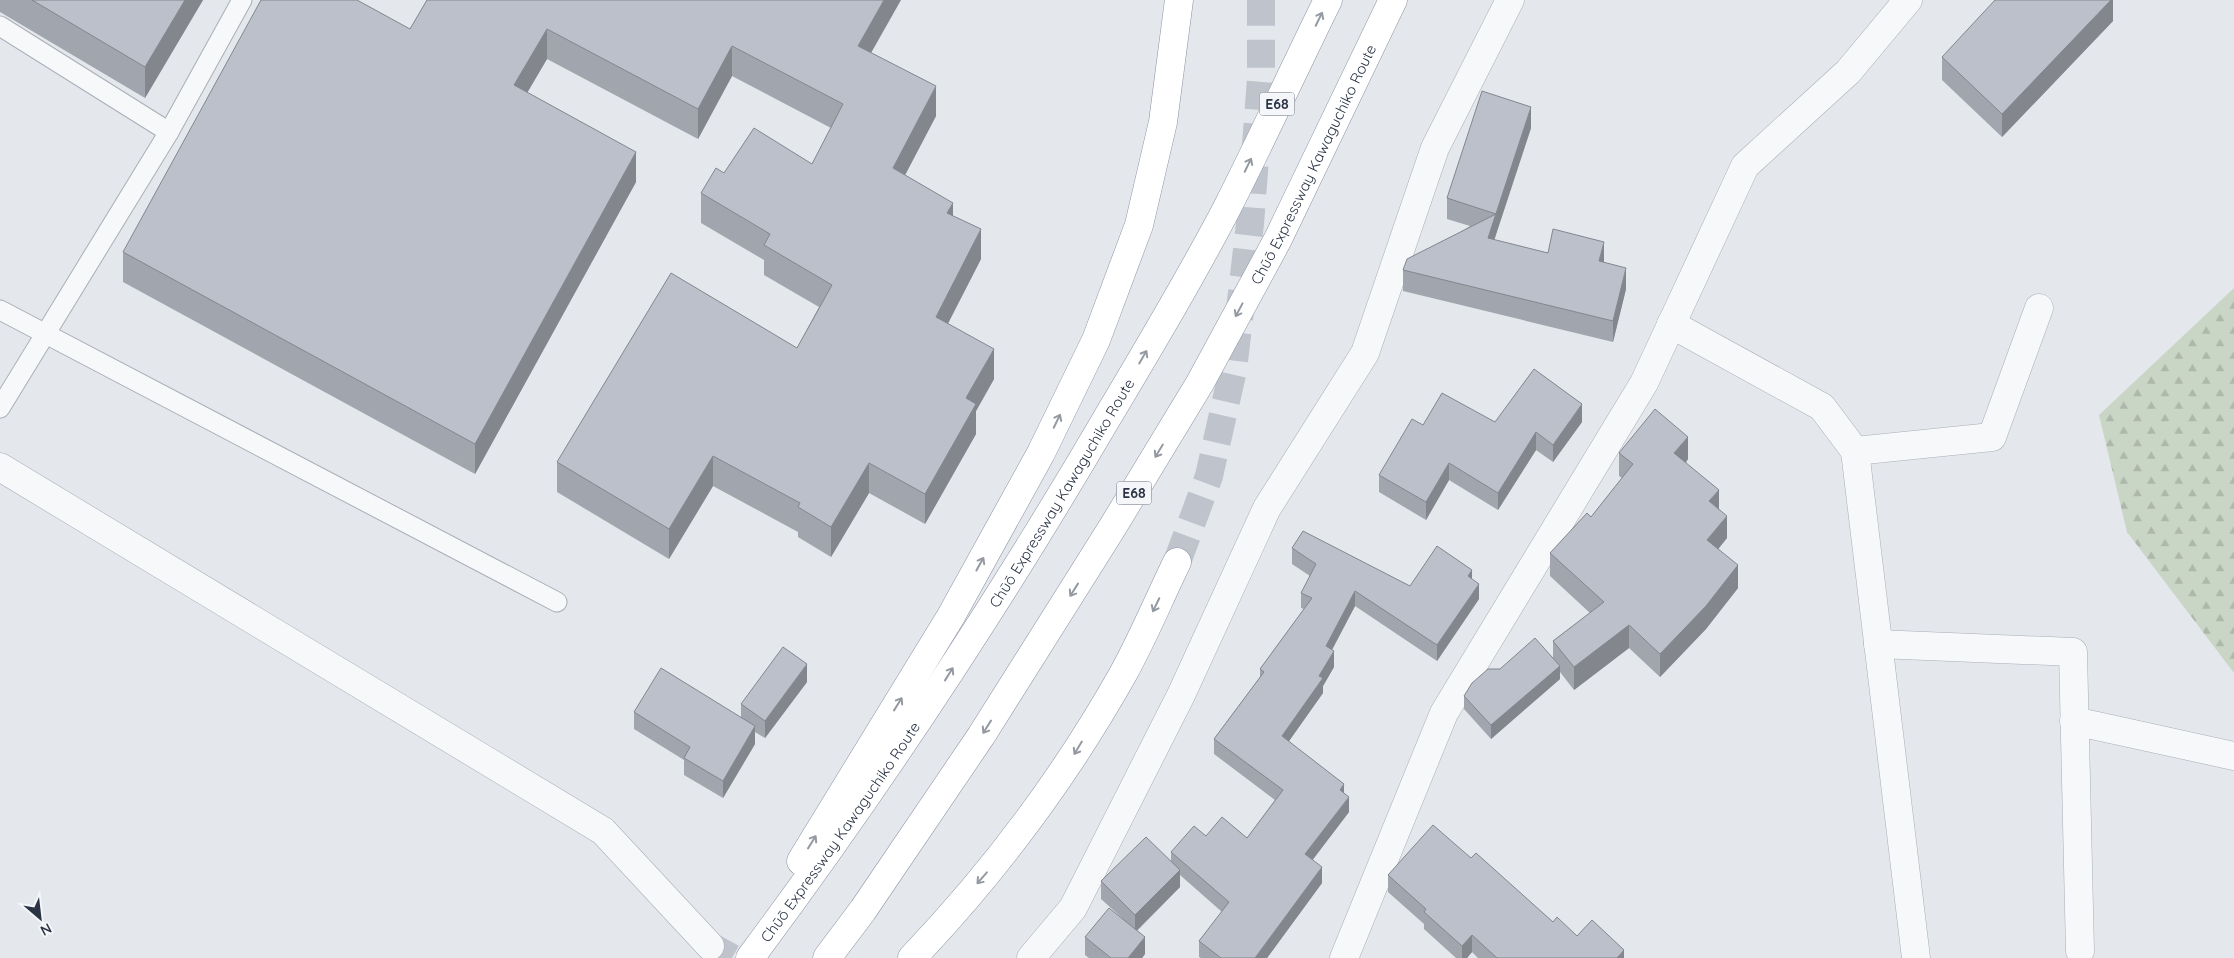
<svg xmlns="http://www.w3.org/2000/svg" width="2234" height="958" font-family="Quicksand,sans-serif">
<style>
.forest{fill:url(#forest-firs)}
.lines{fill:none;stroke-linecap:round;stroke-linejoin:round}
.street-tunnel{stroke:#bfc3cb;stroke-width:28;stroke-dasharray:28 14;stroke-linecap:butt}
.highway-tunnel{stroke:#bfc3cb;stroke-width:28;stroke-dasharray:28 14;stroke-linecap:butt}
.lane-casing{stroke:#a9aeb7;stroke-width:21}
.street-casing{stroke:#a9aeb7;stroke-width:29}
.highway-casing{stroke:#8b94a3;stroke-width:29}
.lane{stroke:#f7f8fa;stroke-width:19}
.street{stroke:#f7f8fa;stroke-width:28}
.highway{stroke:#fff;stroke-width:28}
.wall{fill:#a1a5ae}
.shaded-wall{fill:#83868d}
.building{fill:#bbc0ca;stroke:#83868d}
.oneway{stroke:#959aa2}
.labels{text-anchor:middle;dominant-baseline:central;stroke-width:4;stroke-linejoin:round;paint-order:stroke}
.shield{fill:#f4f6f9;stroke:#676e7b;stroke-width:1}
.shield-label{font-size:14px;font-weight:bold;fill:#2b3445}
.street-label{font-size:15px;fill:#2b3445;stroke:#f4f6f9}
</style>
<defs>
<pattern id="forest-firs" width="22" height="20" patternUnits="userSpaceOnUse" patternTransform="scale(1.25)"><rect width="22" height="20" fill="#c9d6c5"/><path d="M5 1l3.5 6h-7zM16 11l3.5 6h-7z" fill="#adb8ab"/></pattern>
</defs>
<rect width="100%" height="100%" fill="#e4e7ec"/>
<path class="forest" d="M 2234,288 L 2234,673 L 2127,532 L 2099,415 Z"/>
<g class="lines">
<path class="street-tunnel" d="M 710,946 L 732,958"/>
<path class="highway-tunnel" d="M 1177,562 L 1209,476 L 1233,370 L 1250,224 L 1261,79 L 1261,0"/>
<g class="lane-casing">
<g id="lane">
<path d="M 0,26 L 169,132"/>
<path d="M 0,310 L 557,602"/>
<path d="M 0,408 L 169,132 L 242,0"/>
</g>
</g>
<g class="street-casing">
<g id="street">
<path d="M 1671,324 L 1822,407 L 1855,451 L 1992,437 L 2039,308"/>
<path d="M 1855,451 L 1916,958"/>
<path d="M 0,467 L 603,831 L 710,946"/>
<path d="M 1878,644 L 2073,652 L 2080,951"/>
<path d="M 2074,721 L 2234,756"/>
<path d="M 1031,958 L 1073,908 L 1181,695 L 1267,508 L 1365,353 L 1435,148 L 1510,0"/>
<path d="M 1344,958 L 1444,713 L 1644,383 L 1745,166 L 1848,72 L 1908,0"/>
</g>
</g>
<g class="highway-casing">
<g id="highway">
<path d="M 801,861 L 951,616 L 1041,453 L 1096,340 L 1139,225 L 1163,122 L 1179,0"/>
<path id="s1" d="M 750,958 C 879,785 998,604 1107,418 C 1148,349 1190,279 1227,208 C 1262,139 1294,69 1328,0"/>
<path id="s2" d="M 827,958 L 863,910 L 981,736 L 1112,528 L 1200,383 L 1278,239 L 1393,0"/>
<path d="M 912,958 C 993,873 1065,777 1123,674 C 1143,638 1159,599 1177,562"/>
</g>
</g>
<use href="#lane" class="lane"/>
<use href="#street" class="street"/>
<use href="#highway" class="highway"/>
</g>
<g class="wall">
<path d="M 0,0 L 203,0 L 145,98 L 0,12 Z"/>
<path d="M 427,0 L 871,53 L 936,116 L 905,175 L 953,216 L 981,259 L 948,323 L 994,379 L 976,411 L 976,434 L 925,524 L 869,493 L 831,557 L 798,537 L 798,532 L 713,486 L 669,559 L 557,492 L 557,462 L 797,348 L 819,307 L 764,275 L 764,260 L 701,223 L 701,193 L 724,173 L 812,164 L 831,128 L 732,76 L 698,139 L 547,59 L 527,93 L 636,182 L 475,474 L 123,282 L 123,252 L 410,29 Z"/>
<path d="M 2111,0 L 2113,0 L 2113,21 L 2002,137 L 1942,80 L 1942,57 Z"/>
<path d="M 1531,128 L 1494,240 L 1548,253 L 1604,263 L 1626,289 L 1613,342 L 1403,291 L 1403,270 L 1470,226 L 1447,219 L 1447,198 Z"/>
<path d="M 1495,422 L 1582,422 L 1553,462 L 1536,450 L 1498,510 L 1449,480 L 1426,520 L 1379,492 L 1379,475 L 1423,425 Z"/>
<path d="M 1619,453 L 1688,459 L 1686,463 L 1719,509 L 1727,538 L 1718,549 L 1738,588 L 1706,629 L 1660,677 L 1629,648 L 1574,690 L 1560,672 L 1560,679 L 1491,739 L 1464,709 L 1464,696 L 1500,669 L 1553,658 L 1553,641 L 1590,613 L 1550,576 L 1550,553 L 1591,517 L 1622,478 L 1619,476 Z"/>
<path d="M 1292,548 L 1410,586 L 1472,579 L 1479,599 L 1437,661 L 1355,606 L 1332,650 L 1334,667 L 1323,686 L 1323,693 L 1289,741 L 1344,793 L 1349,812 L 1312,860 L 1322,883 L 1267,958 L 1201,958 L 1199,957 L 1199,941 L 1222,912 L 1180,875 L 1180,887 L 1137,931 L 1145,954 L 1142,958 L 1089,958 L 1085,955 L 1085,937 L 1122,918 L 1101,899 L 1101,881 L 1171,861 L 1171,852 L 1206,836 L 1247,838 L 1275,800 L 1214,754 L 1214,739 L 1260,677 L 1260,669 L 1304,609 L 1301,608 L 1301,593 L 1310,576 L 1292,564 Z"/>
<path d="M 807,682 L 765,738 L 755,732 L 755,744 L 723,798 L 684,775 L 684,760 L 634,729 L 634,712 L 741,717 L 741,704 Z"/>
<path d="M 1471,858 L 1553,922 L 1577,936 L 1624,958 L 1478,958 L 1472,952 L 1467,958 L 1456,958 L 1424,929 L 1424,924 L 1388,892 L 1388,875 Z"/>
</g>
<g class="shaded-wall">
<path d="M 185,0 L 203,0 L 145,98 L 145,67 Z"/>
<path d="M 884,0 L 901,0 L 858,76 L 858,46 Z"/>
<path d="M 2111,0 L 2113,0 L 2113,21 L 2002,137 L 2002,114 Z"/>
<path d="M 547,29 L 547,59 L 514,115 L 514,85 Z"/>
<path d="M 732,46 L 732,76 L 698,139 L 698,109 Z"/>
<path d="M 936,86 L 936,116 L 893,198 L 893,168 Z"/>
<path d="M 1531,107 L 1531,128 L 1488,259 L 1488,238 Z"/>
<path d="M 636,152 L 636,182 L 475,474 L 475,444 Z"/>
<path d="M 953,203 L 953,233 L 947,213 Z"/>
<path d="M 981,229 L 981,259 L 936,347 L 936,317 Z"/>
<path d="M 1604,242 L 1604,263 L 1599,261 Z"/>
<path d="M 1626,268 L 1626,289 L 1613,342 L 1613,321 Z"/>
<path d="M 994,349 L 994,379 L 976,411 L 976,434 L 925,524 L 925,494 L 966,398 Z"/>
<path d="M 1582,404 L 1582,422 L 1553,462 L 1553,445 Z"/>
<path d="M 1536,432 L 1536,450 L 1498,510 L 1498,493 Z"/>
<path d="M 1688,437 L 1688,459 L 1674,476 L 1674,453 Z"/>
<path d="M 713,456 L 713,486 L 669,559 L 669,529 Z"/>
<path d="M 869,463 L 869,493 L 831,557 L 831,527 Z"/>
<path d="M 1449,463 L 1449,480 L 1426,520 L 1426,502 Z"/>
<path d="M 1719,490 L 1719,512 L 1709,501 Z"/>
<path d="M 1727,516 L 1727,538 L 1707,563 L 1707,540 Z"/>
<path d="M 1738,565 L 1738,588 L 1706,629 L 1660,677 L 1660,654 Z"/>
<path d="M 1472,570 L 1472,585 L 1468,576 Z"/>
<path d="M 1479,584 L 1479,599 L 1437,661 L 1437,645 Z"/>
<path d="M 1355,591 L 1355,606 L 1326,661 L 1326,646 Z"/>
<path d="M 1629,625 L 1629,648 L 1574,690 L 1574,667 Z"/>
<path d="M 1334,651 L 1334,667 L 1323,686 L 1323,693 L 1282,751 L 1282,736 Z"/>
<path d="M 807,664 L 807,682 L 765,738 L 765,721 Z"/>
<path d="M 1560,666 L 1560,679 L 1491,739 L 1491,725 Z"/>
<path d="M 755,726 L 755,744 L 723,798 L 723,781 Z"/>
<path d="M 1344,784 L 1344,799 L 1340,790 Z"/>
<path d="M 1349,797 L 1349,812 L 1305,870 L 1305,854 Z"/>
<path d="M 1322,867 L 1322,883 L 1267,958 L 1255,958 Z"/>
<path d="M 1180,870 L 1180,887 L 1135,932 L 1135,915 Z"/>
<path d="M 1472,935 L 1472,952 L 1467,958 L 1462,958 L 1462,946 Z"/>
<path d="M 1145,937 L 1145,954 L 1142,958 L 1128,958 Z"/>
<path d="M 1624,950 L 1624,958 L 1617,958 Z"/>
</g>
<g class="building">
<path d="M 32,0 L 185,0 L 145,67 Z"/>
<path d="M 261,0 L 357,0 L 410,29 L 427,0 L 884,0 L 858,46 L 936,86 L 893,168 L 953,203 L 947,213 L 981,229 L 936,317 L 994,349 L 966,398 L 976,404 L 925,494 L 869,463 L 831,527 L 798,507 L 800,503 L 713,456 L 669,529 L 557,462 L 671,273 L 797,348 L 832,285 L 764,245 L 770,234 L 701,193 L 716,168 L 724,173 L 754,128 L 812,164 L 843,104 L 732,46 L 698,109 L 547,29 L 514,85 L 636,152 L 475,444 L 123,252 Z"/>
<path d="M 1995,0 L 2111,0 L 2002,114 L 1942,57 Z"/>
<path d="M 1482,91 L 1531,107 L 1488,238 L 1548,253 L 1553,229 L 1604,242 L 1599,261 L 1626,268 L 1613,321 L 1403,270 L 1407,259 L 1496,214 L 1447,198 Z"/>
<path d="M 1534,369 L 1582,404 L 1553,445 L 1536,432 L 1498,493 L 1449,463 L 1426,502 L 1379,475 L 1412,419 L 1423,425 L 1442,393 L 1495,422 Z"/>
<path d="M 1655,409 L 1688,437 L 1674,453 L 1719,490 L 1709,501 L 1727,516 L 1707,540 L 1738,565 L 1706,606 L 1660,654 L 1629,625 L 1574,667 L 1553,641 L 1604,602 L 1550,553 L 1587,513 L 1591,517 L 1633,464 L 1619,453 Z"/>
<path d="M 1303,531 L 1410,586 L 1437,546 L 1472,570 L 1468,576 L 1479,584 L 1437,645 L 1355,591 L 1326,646 L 1334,651 L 1319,676 L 1323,678 L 1282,736 L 1344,784 L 1340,790 L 1349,797 L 1305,854 L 1322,867 L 1255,958 L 1221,958 L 1199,941 L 1229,902 L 1171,852 L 1194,826 L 1206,836 L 1222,817 L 1247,838 L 1283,790 L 1214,739 L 1264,672 L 1260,669 L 1312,598 L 1301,593 L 1316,564 L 1292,548 Z"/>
<path d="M 1535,638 L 1560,666 L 1491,725 L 1464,696 L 1472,683 L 1488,669 L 1500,669 Z"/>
<path d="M 783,647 L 807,664 L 765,721 L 741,704 Z"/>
<path d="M 661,668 L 755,726 L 723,781 L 684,758 L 690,747 L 634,712 Z"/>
<path d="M 1433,825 L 1471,858 L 1476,853 L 1553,922 L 1557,917 L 1577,936 L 1592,920 L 1624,950 L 1617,958 L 1497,958 L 1472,935 L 1462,946 L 1424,912 L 1426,909 L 1388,875 Z"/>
<path d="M 1146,837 L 1180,870 L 1135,915 L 1101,881 Z"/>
<path d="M 1109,908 L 1145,937 L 1128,958 L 1111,958 L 1085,937 Z"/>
</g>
<defs><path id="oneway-shaft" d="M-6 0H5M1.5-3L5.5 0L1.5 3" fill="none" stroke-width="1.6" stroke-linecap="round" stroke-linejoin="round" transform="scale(1.25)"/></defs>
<g class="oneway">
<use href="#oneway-shaft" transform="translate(1319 19) rotate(-64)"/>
<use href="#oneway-shaft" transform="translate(1248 165) rotate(-64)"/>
<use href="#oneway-shaft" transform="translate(1239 310) rotate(118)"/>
<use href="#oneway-shaft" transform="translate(1143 357) rotate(-60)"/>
<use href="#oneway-shaft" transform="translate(1057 421) rotate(-64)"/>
<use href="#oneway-shaft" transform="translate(1159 451) rotate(121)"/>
<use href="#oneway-shaft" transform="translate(980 564) rotate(-61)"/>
<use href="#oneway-shaft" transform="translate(1074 590) rotate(122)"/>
<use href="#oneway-shaft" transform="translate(1156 605) rotate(116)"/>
<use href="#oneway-shaft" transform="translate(949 674) rotate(-58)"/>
<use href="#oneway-shaft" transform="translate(898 704) rotate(-58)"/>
<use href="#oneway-shaft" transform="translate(987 727) rotate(122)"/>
<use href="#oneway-shaft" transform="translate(1078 748) rotate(121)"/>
<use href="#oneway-shaft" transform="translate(812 842) rotate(-58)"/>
<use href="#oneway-shaft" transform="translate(982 878) rotate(131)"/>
</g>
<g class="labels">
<g class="shield">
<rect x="1259.5" y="92.5" width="35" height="23" rx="4"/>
<rect x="1116.5" y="481.5" width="35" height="23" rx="4"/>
</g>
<g class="shield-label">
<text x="1277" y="104">E68</text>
<text x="1134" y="493">E68</text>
</g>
<g class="street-label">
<text stroke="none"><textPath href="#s2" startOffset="932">Chūō Expressway Kawaguchiko Route</textPath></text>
<text stroke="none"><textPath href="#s1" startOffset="560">Chūō Expressway Kawaguchiko Route</textPath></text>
<text stroke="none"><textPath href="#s1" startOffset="155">Chūō Expressway Kawaguchiko Route</textPath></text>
</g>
</g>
<g transform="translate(40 918) rotate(152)" stroke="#f4f6f9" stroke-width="4" paint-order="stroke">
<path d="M0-4L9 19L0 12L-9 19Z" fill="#2b3445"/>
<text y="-8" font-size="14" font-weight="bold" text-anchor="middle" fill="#2b3445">N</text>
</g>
</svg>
